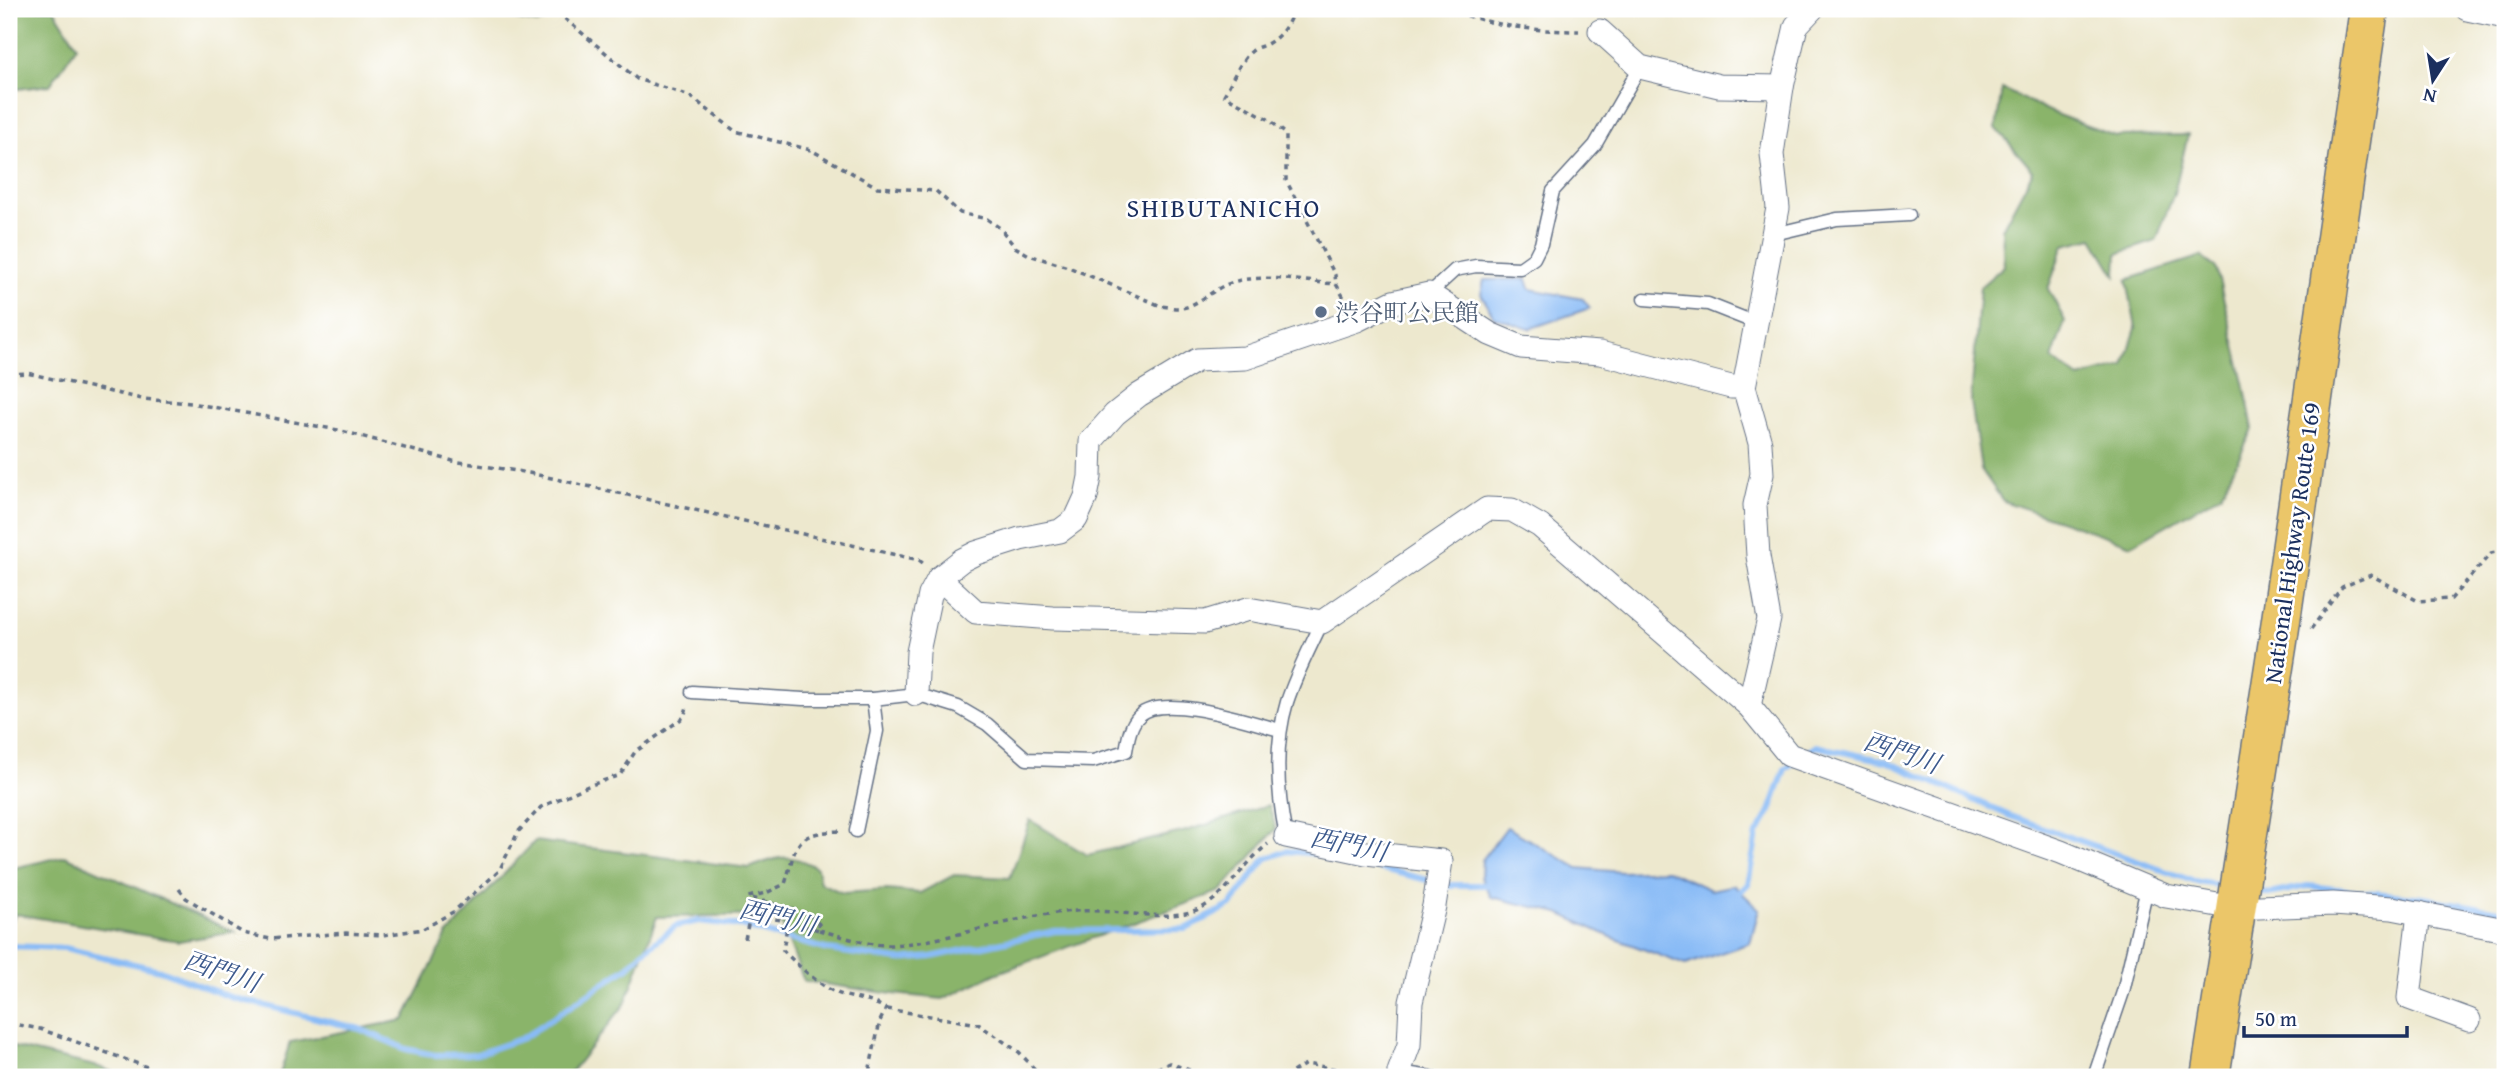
<svg xmlns="http://www.w3.org/2000/svg" width="2514" height="1086" font-family="'Gentium Book Plus','Noto Serif JP',serif">
<style>
.forest{fill:#8ab46b;stroke:#527264;stroke-width:2}
.water{fill:#89bbf6;stroke:#5275aa;stroke-width:2}
.lines{fill:none;stroke-linecap:round;stroke-linejoin:round}
.stream{stroke:#89bbf6;stroke-width:6}
.lane-casing{stroke:#647085;stroke-width:15}
.street-casing{stroke:#647085;stroke-width:25}
.highway-casing{stroke:#647085;stroke-width:41}
.path{stroke:#647085;stroke-width:3.5;stroke-dasharray:5 5;stroke-linecap:butt}
.lane{stroke:#fff;stroke-width:12}
.street{stroke:#fff;stroke-width:23}
.highway{stroke:#ebc669;stroke-width:38}
.service-dot{fill:#5c6f8a;stroke:#fff;stroke-width:2.5}
.labels{text-anchor:middle;dominant-baseline:central;stroke-width:5;stroke-linejoin:round;paint-order:stroke}
.service-label{font-size:24px;fill:#4e5e75;stroke:#fff;text-anchor:start}
.street-label{font-size:24px;fill:#1b2f5e;stroke:#fff}
.neighbourhood-label{font-size:26px;letter-spacing:2px;fill:#1b2f5e;stroke:#fff}
.water-label{font-size:26px;font-style:italic;fill:#3c598c;stroke:#fff}
</style>
<rect width="100%" height="100%" fill="#fff"/>
<filter id="ink" filterUnits="userSpaceOnUse"><feTurbulence type="fractalNoise" baseFrequency=".0143" numOctaves="2"/><feDisplacementMap in="SourceGraphic" scale="14" xChannelSelector="R" yChannelSelector="G"/><feConvolveMatrix kernelMatrix="1 2 1 2 8 2 1 2 1" color-interpolation-filters="sRGB"/></filter>
<filter id="wash" filterUnits="userSpaceOnUse"><feTurbulence type="fractalNoise" baseFrequency=".00686" numOctaves="4" result="noise"/><feDisplacementMap in="SourceGraphic" scale="28" xChannelSelector="R" yChannelSelector="G"/><feGaussianBlur stdDeviation="1.57" result="paint"/><feColorMatrix in="noise" values="0 0 0 0 0 0 0 0 0 0 0 0 0 0 0 0 0 1.4 0 .05"/><feComposite in="paint" operator="in"/></filter>
<g filter="url(#wash)">
<rect width="100%" height="100%" fill="#ede8ce"/>
<g class="forest">
<path d="M 9,9 L 54,9 L 77,46 L 50,85 L 9,90 Z"/>
<path d="M 468,9 L 562,9 L 538,24 Z"/>
<path d="M 2002,89 L 2058,115 L 2115,136 L 2188,135 L 2174,193 L 2156,241 L 2117,254 L 2116,276 L 2093,238 L 2064,245 L 2048,289 L 2065,321 L 2052,359 L 2079,378 L 2124,366 L 2136,328 L 2127,280 L 2201,256 L 2216,268 L 2244,382 L 2253,429 L 2221,494 L 2132,545 L 2003,501 L 1981,469 L 1971,401 L 1980,287 L 2004,266 L 2002,229 L 2033,171 L 1996,128 Z"/>
<path d="M 1269,805 L 1276,829 L 1221,891 L 995,974 L 943,999 L 893,994 L 804,981 L 778,915 L 657,917 L 625,1004 L 567,1077 L 279,1077 L 290,1042 L 404,1020 L 447,935 L 535,841 L 749,868 C 779,857 788,851 817,868 L 820,883 L 843,893 L 887,890 L 920,893 L 954,875 L 1010,878 L 1030,820 L 1087,855 L 1186,831 Z"/>
<path d="M 65,856 L 235,932 L 179,941 L 15,914 L 9,927 L 9,869 Z"/>
<path d="M 9,1046 L 99,1067 L 126,1077 L 9,1077 Z"/>
</g>
<g class="water">
<path d="M 1527,279 L 1530,289 L 1583,299 L 1590,308 L 1529,329 L 1494,317 L 1481,294 L 1484,280 Z"/>
<path d="M 1507,827 L 1578,868 L 1622,872 L 1667,870 L 1711,890 L 1734,885 L 1759,909 L 1750,943 L 1685,965 L 1611,937 L 1559,913 L 1491,897 L 1481,877 L 1482,860 Z"/>
</g>
<g class="lines">
<g class="stream">
<path d="M 1805,754 L 1815,746 L 1886,761 L 2010,816 L 2193,881 L 2229,887"/>
<path d="M 1333,857 L 1448,885 L 1490,885"/>
<path d="M 2253,891 L 2269,894 L 2308,886 L 2423,898 L 2505,912"/>
<path d="M 1736,896 L 1748,884 L 1757,834 L 1769,814 L 1785,769 L 1794,762"/>
<path d="M 9,946 L 65,948 L 160,970 L 230,997 L 360,1029 L 406,1049 L 435,1055 L 477,1054 L 523,1038 L 628,967 L 643,952 L 676,926 L 699,921 L 741,926 L 829,950 L 899,960 L 931,957 L 1055,931 L 1186,929 L 1231,905 L 1265,859 L 1287,851 L 1319,854"/>
</g>
</g>
</g>
<g filter="url(#ink)">
<g class="lines">
<g class="lane-casing">
<g id="lane">
<path d="M 1774,234 L 1837,219 L 1909,215"/>
<path d="M 1429,294 L 1455,270 L 1476,266 L 1520,268 L 1534,258 L 1541,244 L 1553,191 L 1595,145 L 1640,67"/>
<path d="M 1644,299 L 1708,304 L 1756,323"/>
<path d="M 692,692 L 803,699 L 873,699"/>
<path d="M 856,831 L 877,731 L 873,699 L 916,694 L 958,707 L 987,724 L 1027,759 L 1093,761 L 1126,751 C 1128,739 1130,725 1139,716 C 1162,692 1250,722 1280,730"/>
<path d="M 1286,836 C 1277,792 1274,745 1287,702 C 1296,674 1310,648 1322,622"/>
<path d="M 1399,1072 L 1431,1077"/>
<path d="M 2094,1077 L 2123,992 L 2147,888"/>
</g>
</g>
<g class="street-casing">
<g id="street">
<path d="M 2467,9 L 2505,17"/>
<path d="M 1600,31 L 1640,67 L 1719,86 L 1782,87"/>
<path d="M 939,578 L 976,612 L 1053,618 L 1205,622 L 1248,609 L 1322,622 L 1487,509 L 1512,510 L 1540,526 L 1749,706 L 1789,755 L 2061,852 L 2166,896 L 2235,908 L 2333,904 L 2392,908 L 2505,930"/>
<path d="M 916,694 L 918,652 L 930,595 L 939,578 L 962,560 L 976,553 L 1020,539 L 1060,531 L 1076,519 L 1086,497 L 1090,477 L 1091,441 L 1115,414 L 1139,395 L 1197,360 L 1245,358 L 1357,320 L 1393,302 L 1429,294 L 1490,334 L 1521,347 L 1600,353 L 1731,387 L 1744,387"/>
<path d="M 1749,706 L 1769,619 L 1758,556 L 1755,505 L 1762,474 L 1760,443 L 1744,387 L 1778,208 L 1772,154 L 1782,87 L 1796,26 L 1812,9"/>
<path d="M 1286,836 L 1366,853 L 1441,861 L 1434,906 L 1411,1002 L 1409,1045 L 1399,1072"/>
<path d="M 2419,913 L 2409,998 L 2469,1020"/>
</g>
</g>
<g class="highway-casing">
<path id="highway" d="M 2210,1077 L 2278,641 L 2369,9"/>
</g>
<g class="path">
<path d="M 563,9 L 564,18 L 637,79 L 690,96 L 735,131 L 811,150 L 877,187 L 936,191 L 960,213 L 987,219 L 1000,228 L 1015,247 L 1029,255 L 1071,268 L 1161,306 C 1170,307 1180,310 1189,306 C 1211,296 1220,282 1248,279 C 1277,276 1308,282 1336,284"/>
<path d="M 1294,9 C 1289,24 1281,36 1267,44 C 1261,47 1256,47 1252,51 C 1239,62 1232,81 1224,95 L 1268,119 L 1286,134 L 1286,180 L 1335,275 L 1336,284 L 1347,303"/>
<path d="M 1448,9 C 1494,26 1529,31 1579,31"/>
<path d="M 9,374 L 27,373 L 142,399 L 191,403 L 338,430 L 453,461 L 529,473 L 919,560 L 924,564"/>
<path d="M 2311,629 L 2342,587 L 2371,575 L 2418,601 L 2451,599 L 2491,553 L 2505,550"/>
<path d="M 839,831 C 792,833 797,846 785,884 L 766,893 L 748,897 L 809,914 L 819,924 L 819,930 L 788,921 L 783,950 C 795,963 819,985 835,992 C 852,1000 870,998 886,1009 L 880,1021 L 868,1077"/>
<path d="M 179,889 L 186,898 L 243,933 L 270,939 L 346,933 L 383,935 L 423,929 L 453,912 L 499,871 L 518,832 L 541,807 L 588,786 L 620,775 L 635,752 L 684,717 L 687,707"/>
<path d="M 819,930 C 842,936 868,946 892,945 C 954,941 1013,915 1076,911 C 1114,908 1168,925 1203,907 C 1227,894 1245,862 1268,844"/>
<path d="M 745,939 L 750,915 L 788,921"/>
<path d="M 887,1009 L 978,1024 L 1019,1052 L 1042,1077"/>
<path d="M 9,1023 L 40,1029 L 175,1077"/>
<path d="M 661,1077 L 665,1074 L 680,1077"/>
<path d="M 1139,1077 L 1169,1063 L 1210,1077"/>
<path d="M 1284,1077 L 1306,1064 L 1379,1076"/>
</g>
<use href="#lane" class="lane"/>
<use href="#street" class="street"/>
<use href="#highway" class="highway"/>
</g>
</g>
<circle class="service-dot" cx="1321" cy="312" r="7"/>
<g class="labels">
<g class="service-label">
<text x="1335" y="312">渋谷町公民館</text>
</g>
<g class="street-label">
<text transform="translate(2292 543) rotate(-82)">National Highway Route 169</text>
</g>
<g class="neighbourhood-label">
<text x="1224" y="207">SHIBUTANICHO</text>
</g>
<g class="water-label">
<text transform="translate(1902 752) rotate(19)">西門川</text>
<text transform="translate(1349 844) rotate(12)">西門川</text>
<text transform="translate(778 917) rotate(14)">西門川</text>
<text transform="translate(222 971) rotate(19)">西門川</text>
</g>
</g>
<rect width="2514" height="1086" fill="none" stroke="#fff" stroke-width="35"/>
<g transform="translate(2433 80) rotate(192)" stroke="#ffffff" stroke-width="5" paint-order="stroke">
<path d="M0-5L12 26L0 18L-12 26Z" fill="#1b2f5e"/>
<text y="-10" font-size="19" font-weight="bold" text-anchor="middle" fill="#1b2f5e">N</text>
</g>
<path d="M2244 1026v10h163v-10" fill="none" stroke="#1b2f5e" stroke-width="3.5"/>
<text x="2255" y="1026" font-size="21" fill="#1b2f5e" stroke="#ffffff" stroke-width="5" paint-order="stroke">50 m</text>
</svg>
